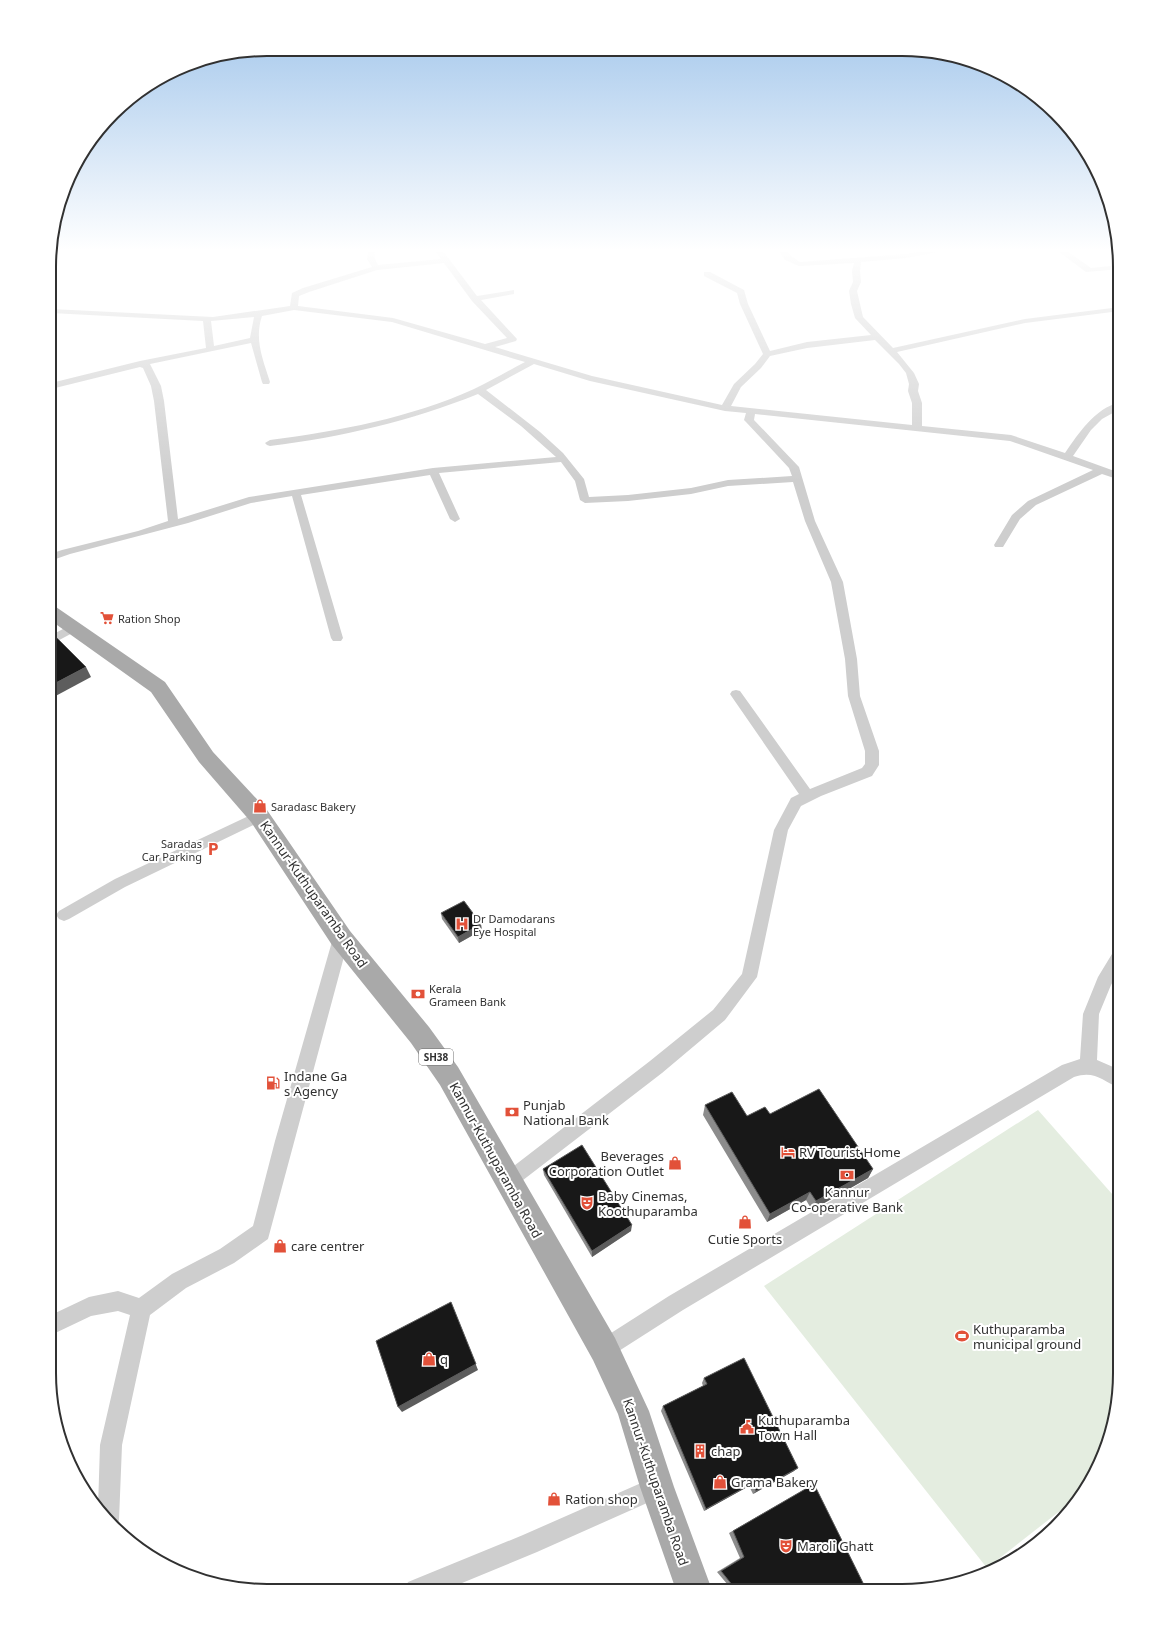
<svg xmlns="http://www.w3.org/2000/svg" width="1169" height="1640" font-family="'Noto Sans',sans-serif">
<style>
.green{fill:#e4ede0}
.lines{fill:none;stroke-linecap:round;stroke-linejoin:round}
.minor{fill:#cecece;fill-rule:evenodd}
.primary{fill:#a9a9a9;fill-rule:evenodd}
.wall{fill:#8c8c8c}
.shaded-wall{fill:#5d5d5d}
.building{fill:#181818;stroke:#5d5d5d}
.labels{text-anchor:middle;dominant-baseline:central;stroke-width:4;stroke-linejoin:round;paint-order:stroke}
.shield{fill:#fff;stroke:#6f6f6f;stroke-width:1}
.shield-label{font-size:10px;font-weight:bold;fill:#313131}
.poi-label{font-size:11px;fill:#313131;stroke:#fff;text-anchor:start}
.near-street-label{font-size:13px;fill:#313131;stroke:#fff}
.near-poi-label{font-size:13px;fill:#313131;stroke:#fff;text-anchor:start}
.rim{fill:none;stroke:#313131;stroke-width:2}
</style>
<rect width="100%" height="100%" fill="#fff"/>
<path class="green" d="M 1038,1110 L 1120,1203 L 1120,1387 L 1108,1443 L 1084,1492 L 987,1568 L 764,1286 Z"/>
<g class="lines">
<g class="minor">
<path d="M 368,251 L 374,251 L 375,259 L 378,265 L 441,259 L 435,251 L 443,251 L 477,296 L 514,290 L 514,294 L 481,300 L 517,339 L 516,341 L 495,347 L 592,376 L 722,405 L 734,384 L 755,364 L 763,354 L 740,304 L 737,293 L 704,276 L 704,272 L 710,272 L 744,290 L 748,304 L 770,351 L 807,342 L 871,335 L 855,318 L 851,304 L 849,291 L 853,282 L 852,271 L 854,263 L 799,266 L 785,260 L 779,251 L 787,251 L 791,256 L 800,262 L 906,254 L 921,251 L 937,251 L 933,253 L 906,258 L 861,262 L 860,271 L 861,282 L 857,291 L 863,317 L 893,348 L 1025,319 L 1120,307 L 1120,311 L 1025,323 L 897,352 L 914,373 L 919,384 L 918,391 L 922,403 L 922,426 L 1011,435 L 1065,453 C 1079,433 1094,409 1120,402 L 1120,409 L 1102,419 L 1091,430 L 1073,456 L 1120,473 L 1120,480 L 1102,474 L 1036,505 L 1020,519 L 1003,547 L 995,547 L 994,545 L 1012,515 L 1028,501 L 1093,470 L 1010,441 L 755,414 L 754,420 L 799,467 L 815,521 L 843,582 L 857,659 L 860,696 L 879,751 L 879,765 L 872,776 L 821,796 L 801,806 L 788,830 L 757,977 L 725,1020 L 662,1073 L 514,1187 L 508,1190 L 502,1187 L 499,1181 L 502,1175 L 650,1061 L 713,1010 L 742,974 L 774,830 L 791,798 L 799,794 L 732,697 L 730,694 L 732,691 L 736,690 L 740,691 L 810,789 L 862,768 L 865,764 L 865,751 L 848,696 L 845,659 L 831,582 L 805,521 L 793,482 L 728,486 L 691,494 L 628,501 L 585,503 L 580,500 L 575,481 L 561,462 L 439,473 L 460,519 L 455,522 L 450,519 L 430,475 L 301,495 L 343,638 L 341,641 L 333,641 L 331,638 L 292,496 L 251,503 L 188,523 L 70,554 L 50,561 L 50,554 L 62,550 L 138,531 L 168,521 L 154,401 L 151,386 L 143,368 L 140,367 L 51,389 L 51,383 L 140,361 L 206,348 L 203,321 L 51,313 L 51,309 L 213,317 L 290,306 L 292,293 L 303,288 L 372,267 L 367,259 ZM 444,263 L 472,301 L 507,338 L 485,344 L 393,318 L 298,306 L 299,296 L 309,292 L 377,270 ZM 294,310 L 392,322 L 525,362 C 508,371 491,381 474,389 C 410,418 339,431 270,440 L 265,443 L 267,445 L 270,446 C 342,437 411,421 478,394 L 521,426 L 556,457 L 433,468 L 249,497 L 178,519 L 164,401 L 161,386 L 150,364 L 251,343 L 262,382 L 263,384 L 269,384 L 270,382 C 263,360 254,339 262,316 ZM 254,317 L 250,338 L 214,346 L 211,321 ZM 875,340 L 899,364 L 906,373 L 909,384 L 908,391 L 912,403 L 912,425 L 731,406 L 741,387 L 761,368 L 770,356 L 807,348 ZM 534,364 L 590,381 L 725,411 L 746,413 L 744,420 L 746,422 L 789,468 L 792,476 L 728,480 L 691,488 L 628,495 L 589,497 L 584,479 L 563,453 L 540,432 L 486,390 Z"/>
<path d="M 1058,251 L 1067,251 L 1091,268 L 1120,265 L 1120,269 L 1086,272 Z"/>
<path d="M 74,623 L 78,624 L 80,627 L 78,630 L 50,645 L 50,636 Z"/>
<path d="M 259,811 L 264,812 L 266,816 L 264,820 L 125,887 L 69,919 L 64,921 L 59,919 L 56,915 L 59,911 L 115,879 Z"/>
<path d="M 341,931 L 346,933 L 349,938 L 268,1239 L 234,1263 L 186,1288 L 150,1315 L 122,1445 L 119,1520 L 116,1528 L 103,1516 L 98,1508 L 100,1445 L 130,1315 L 118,1311 L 91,1316 L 49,1336 L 49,1316 L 89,1297 L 118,1291 L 139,1298 L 172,1274 L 220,1249 L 253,1226 L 275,1141 L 333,938 L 336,933 Z"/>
<path d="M 1120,947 L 1120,969 L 1111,985 L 1099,1014 L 1097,1060 L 1120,1070 L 1120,1088 C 1102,1081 1095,1070 1074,1077 L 683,1310 L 611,1356 L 604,1359 L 597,1356 L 594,1349 L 597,1342 L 669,1296 L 1062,1065 L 1080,1059 L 1083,1014 L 1098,977 L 1115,949 Z"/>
<path d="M 657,1476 L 665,1479 L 668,1487 L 665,1495 L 537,1552 L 445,1590 L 405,1590 L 408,1582 L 523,1535 Z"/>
</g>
<path class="primary" d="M 50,605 L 56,607 L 165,682 L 213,752 L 267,810 L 350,931 L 429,1027 L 458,1067 L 615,1338 L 649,1411 L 674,1487 L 712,1590 L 676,1590 L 640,1487 L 618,1414 L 593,1360 L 440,1085 L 411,1043 L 332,945 L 251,822 L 199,762 L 151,692 L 50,620 Z"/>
</g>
<g class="wall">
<path d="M 441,913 L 482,930 L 459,943 L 442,919 Z"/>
<path d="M 705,1105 L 747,1116 L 770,1114 L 873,1169 L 868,1178 L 812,1210 L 806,1200 L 767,1222 L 703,1115 Z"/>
<path d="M 543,1169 L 631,1231 L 592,1257 L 544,1175 Z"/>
<path d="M 704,1378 L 794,1471 L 753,1494 L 749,1486 L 704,1511 L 661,1411 L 663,1406 L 703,1386 L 702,1383 Z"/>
<path d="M 814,1484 L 867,1591 L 733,1591 L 717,1572 L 740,1558 L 729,1533 Z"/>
</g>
<g class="shaded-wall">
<path d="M 86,667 L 91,677 L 50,699 L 50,686 Z"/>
<path d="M 481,924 L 482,930 L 459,943 L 458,937 Z"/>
<path d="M 873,1169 L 868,1178 L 812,1210 L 816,1201 Z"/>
<path d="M 810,1192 L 806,1200 L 767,1222 L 770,1214 Z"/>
<path d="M 632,1225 L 631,1231 L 592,1257 L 592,1251 Z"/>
<path d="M 451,1302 L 478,1370 L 402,1412 L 398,1407 Z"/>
<path d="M 798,1468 L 794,1471 L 753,1494 L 756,1491 Z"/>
<path d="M 753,1483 L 749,1486 L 704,1511 L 706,1509 Z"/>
</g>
<g class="building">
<path d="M 54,635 L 86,667 L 50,686 L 50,637 Z"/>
<path d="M 464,901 L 481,924 L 458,937 L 441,913 Z"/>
<path d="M 819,1089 L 873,1169 L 816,1201 L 810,1192 L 770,1214 L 705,1105 L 732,1092 L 747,1116 L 765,1107 L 770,1114 Z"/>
<path d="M 582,1145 L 632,1225 L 592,1251 L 543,1169 Z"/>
<path d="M 451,1302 L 476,1364 L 398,1407 L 376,1341 Z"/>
<path d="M 744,1358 L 798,1468 L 756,1491 L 753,1483 L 706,1509 L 663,1406 L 707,1384 L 704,1378 Z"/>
<path d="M 814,1484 L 867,1591 L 737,1591 L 721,1571 L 744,1557 L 733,1531 Z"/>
</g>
<linearGradient id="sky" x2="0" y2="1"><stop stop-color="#9dc3ea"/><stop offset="0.52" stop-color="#fff"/><stop offset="1" stop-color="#fff" stop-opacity="0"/></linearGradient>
<rect width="1169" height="481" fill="url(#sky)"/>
<defs>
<g id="supermarket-bare" transform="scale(1.08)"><path d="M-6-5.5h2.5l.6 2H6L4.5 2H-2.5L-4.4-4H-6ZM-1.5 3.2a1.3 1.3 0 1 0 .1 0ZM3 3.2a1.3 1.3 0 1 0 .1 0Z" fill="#e25139" stroke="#fff" stroke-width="2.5" paint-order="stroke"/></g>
<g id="shop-bare" transform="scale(1.08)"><path d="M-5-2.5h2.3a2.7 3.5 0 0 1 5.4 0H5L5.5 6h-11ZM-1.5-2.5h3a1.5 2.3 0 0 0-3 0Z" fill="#e25139" stroke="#fff" stroke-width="2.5" paint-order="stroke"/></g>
<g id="parking-bare" transform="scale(1.08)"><path d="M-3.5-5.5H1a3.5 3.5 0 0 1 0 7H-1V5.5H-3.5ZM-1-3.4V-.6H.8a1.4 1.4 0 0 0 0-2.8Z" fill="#e25139" stroke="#fff" stroke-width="2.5" paint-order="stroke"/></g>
<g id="hospital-bare" transform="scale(1.08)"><path d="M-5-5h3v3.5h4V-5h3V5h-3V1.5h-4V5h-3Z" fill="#e25139" stroke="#fff" stroke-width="2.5" paint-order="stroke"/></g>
<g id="bank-bare" transform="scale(1.08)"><path d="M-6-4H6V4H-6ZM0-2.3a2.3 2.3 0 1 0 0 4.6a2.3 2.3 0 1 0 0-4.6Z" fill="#e25139" stroke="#fff" stroke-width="2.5" paint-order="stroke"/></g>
<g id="fuel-bare" transform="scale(1.08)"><path d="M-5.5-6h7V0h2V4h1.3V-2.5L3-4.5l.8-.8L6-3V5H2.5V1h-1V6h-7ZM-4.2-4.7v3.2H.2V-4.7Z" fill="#e25139" stroke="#fff" stroke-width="2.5" paint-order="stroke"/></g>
<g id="hotel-bare" transform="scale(1.08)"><path d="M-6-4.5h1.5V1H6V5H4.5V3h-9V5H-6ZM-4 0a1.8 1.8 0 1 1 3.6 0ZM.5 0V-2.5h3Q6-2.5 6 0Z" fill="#e25139" stroke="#fff" stroke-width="2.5" paint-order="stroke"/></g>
<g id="theatre-bare" transform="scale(1.08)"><path d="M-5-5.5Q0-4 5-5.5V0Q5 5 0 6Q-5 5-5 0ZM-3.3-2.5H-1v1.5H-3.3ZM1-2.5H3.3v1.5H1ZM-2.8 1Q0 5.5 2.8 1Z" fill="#e25139" stroke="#fff" stroke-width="2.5" paint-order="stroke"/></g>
<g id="stadium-bare" transform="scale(1.08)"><path d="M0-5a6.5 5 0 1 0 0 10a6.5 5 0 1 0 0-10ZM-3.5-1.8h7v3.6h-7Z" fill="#e25139" stroke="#fff" stroke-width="2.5" paint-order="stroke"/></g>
<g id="civic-bare" transform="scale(1.08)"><path d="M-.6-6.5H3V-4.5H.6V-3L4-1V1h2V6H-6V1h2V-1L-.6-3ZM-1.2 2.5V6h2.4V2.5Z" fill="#e25139" stroke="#fff" stroke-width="2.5" paint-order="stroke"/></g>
<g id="building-bare" transform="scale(1.08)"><path d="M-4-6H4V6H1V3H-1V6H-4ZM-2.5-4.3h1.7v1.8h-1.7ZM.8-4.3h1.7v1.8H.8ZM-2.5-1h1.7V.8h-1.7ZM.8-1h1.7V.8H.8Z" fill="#e25139" stroke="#fff" stroke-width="2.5" paint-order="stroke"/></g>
</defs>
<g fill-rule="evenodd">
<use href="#supermarket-bare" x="107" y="618"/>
<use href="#shop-bare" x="260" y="806"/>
<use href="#parking-bare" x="213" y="849"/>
<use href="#hospital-bare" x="462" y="924"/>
<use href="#bank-bare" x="418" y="994"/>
<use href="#fuel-bare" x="273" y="1083"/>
<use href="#bank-bare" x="512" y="1112"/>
<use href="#hotel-bare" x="788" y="1152"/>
<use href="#shop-bare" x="675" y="1163"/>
<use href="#bank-bare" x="847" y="1175"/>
<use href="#theatre-bare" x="587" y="1203"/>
<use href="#shop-bare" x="745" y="1222"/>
<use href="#shop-bare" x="280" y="1246"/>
<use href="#stadium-bare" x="962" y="1336"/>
<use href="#shop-bare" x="429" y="1359"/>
<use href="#civic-bare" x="747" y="1427"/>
<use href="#building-bare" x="700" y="1451"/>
<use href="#shop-bare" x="720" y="1482"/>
<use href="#shop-bare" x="554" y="1499"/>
<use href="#theatre-bare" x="786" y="1546"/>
</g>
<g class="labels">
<rect class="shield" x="419" y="1049" width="34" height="16" rx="3"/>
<g class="shield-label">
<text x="436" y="1057">SH38</text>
</g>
<g class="poi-label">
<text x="118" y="618">Ration Shop</text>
<text x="271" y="806">Saradasc Bakery</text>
<text x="202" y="843" text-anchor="end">Saradas<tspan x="202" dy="13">Car Parking</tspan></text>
<text x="473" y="918">Dr Damodarans<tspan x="473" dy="13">Eye Hospital</tspan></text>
<text x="429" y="988">Kerala<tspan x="429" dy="13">Grameen Bank</tspan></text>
</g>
<g class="near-street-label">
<text transform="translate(314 894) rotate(55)">Kannur-Kuthuparamba Road</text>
<text transform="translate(496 1160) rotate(61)">Kannur-Kuthuparamba Road</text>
<text transform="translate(656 1482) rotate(71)">Kannur-Kuthuparamba Road</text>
</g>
<g class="near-poi-label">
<text x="284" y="1076">Indane Ga<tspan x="284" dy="15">s Agency</tspan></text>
<text x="523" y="1105">Punjab<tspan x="523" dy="15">National Bank</tspan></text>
<text x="799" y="1152">RV Tourist Home</text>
<text x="664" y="1156" text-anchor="end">Beverages<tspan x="664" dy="15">Corporation Outlet</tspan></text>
<text x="847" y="1192" text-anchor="middle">Kannur<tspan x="847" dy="15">Co-operative Bank</tspan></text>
<text x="598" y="1196">Baby Cinemas,<tspan x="598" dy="15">Koothuparamba</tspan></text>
<text x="745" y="1239" text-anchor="middle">Cutie Sports</text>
<text x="291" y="1246">care centrer</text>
<text x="973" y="1329">Kuthuparamba<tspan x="973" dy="15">municipal ground</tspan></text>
<text x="440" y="1359">q</text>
<text x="758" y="1420">Kuthuparamba<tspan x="758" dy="15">Town Hall</tspan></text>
<text x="711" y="1451">chap</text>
<text x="731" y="1482">Grama Bakery</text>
<text x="565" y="1499">Ration shop</text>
<text x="797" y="1546">Maroli Ghatt</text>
</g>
</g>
<path d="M0 0H1169V1640H0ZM267 56H902A211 211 0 0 1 1113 267V1373A211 211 0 0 1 902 1584H267A211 211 0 0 1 56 1373V267A211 211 0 0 1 267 56Z" fill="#fff" fill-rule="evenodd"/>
<path class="rim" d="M267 56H902A211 211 0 0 1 1113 267V1373A211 211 0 0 1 902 1584H267A211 211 0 0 1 56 1373V267A211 211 0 0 1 267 56Z"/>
</svg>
